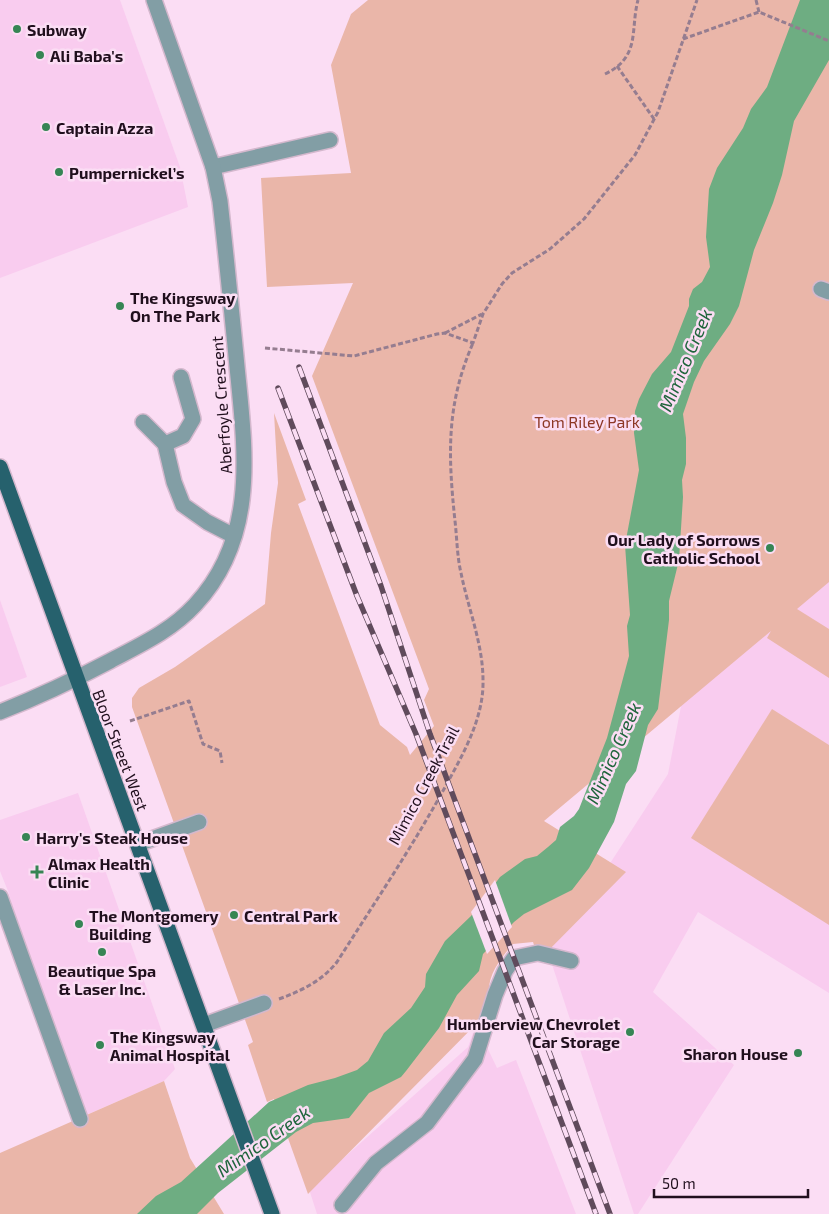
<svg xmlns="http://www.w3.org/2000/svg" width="829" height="1214" font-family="'Exo 2',sans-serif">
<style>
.built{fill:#f9ccef}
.green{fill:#eab6a9}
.water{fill:#6ead82}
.pier{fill:#fbddf4}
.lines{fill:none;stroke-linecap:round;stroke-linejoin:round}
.minor-casing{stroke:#d4b8cd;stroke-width:18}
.major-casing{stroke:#d4b8cd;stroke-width:18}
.path{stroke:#957d90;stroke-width:3;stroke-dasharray:5 2.5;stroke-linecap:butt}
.minor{stroke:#829ea5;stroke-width:15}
.major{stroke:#26616d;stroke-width:15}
.rail-casing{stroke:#604b5c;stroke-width:5.5}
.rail{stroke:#fbddf4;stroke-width:4;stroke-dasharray:11;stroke-linecap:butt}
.poi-dot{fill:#368554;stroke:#fbddf4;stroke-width:2}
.labels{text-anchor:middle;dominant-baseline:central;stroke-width:5;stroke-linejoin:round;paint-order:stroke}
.poi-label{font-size:16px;font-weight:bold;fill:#200f1d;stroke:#fbddf4;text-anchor:start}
.street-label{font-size:16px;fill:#200f1d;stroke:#fbddf4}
.park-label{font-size:16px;fill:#8d3725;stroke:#fbddf4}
.water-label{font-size:18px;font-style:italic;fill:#1f653c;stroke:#fbddf4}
</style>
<rect width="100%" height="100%" fill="#fbddf4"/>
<g class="built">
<path d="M 0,0 L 120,0 L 180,167 L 188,207 L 0,278 Z"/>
<path d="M 829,145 L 829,993 L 698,912 L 653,992 L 734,1065 L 638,1214 L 634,1214 L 544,940 L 570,925 L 668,774 L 755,322 Z"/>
<path d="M 0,600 L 27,677 L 0,687 Z"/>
<path d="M 78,793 L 175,1069 L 164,1081 L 77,1119 L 8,891 L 0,871 L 0,820 Z"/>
<path d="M 476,1024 L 497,1068 L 516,1060 L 576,1214 L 317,1214 L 309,1189 L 468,1047 Z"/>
</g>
<g class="green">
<path d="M 368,0 L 829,0 L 829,582 L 797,609 L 829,629 L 829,678 L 767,638 L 771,631 L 544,821 L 626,872 L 539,960 L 533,942 L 513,944 C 497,963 482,982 492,1008 L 308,1194 L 274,1099 L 267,1102 L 248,1045 L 253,1042 L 132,707 L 132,698 L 139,688 L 175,667 L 265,604 L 271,533 L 278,483 L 274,413 L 306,500 L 298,504 L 380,725 L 407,747 L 410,755 L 434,726 L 424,700 L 429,689 L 312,376 L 353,283 L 267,287 L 261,178 L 351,173 L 331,65 L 351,14 Z"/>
<path d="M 772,709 L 829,745 L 829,925 L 691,838 Z"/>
<path d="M 164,1081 L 190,1158 L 224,1214 L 0,1214 L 0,1153 Z"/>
</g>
<path class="water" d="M 800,0 L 829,0 L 829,60 L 794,121 L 782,175 L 773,203 L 754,250 L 739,306 L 730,324 L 704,361 L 694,382 L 683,414 L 686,438 L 686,464 L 682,480 L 683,497 L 679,560 L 669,601 L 669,620 L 658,709 L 648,725 L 636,771 L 626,784 L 614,822 L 589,868 L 572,890 L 524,914 L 514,922 L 483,954 L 479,971 L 457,995 L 439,1028 L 406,1071 L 401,1077 L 369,1093 L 349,1118 L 313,1123 L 296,1132 L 218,1193 L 197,1214 L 137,1214 L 156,1196 L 181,1182 L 269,1102 L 308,1085 L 335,1078 L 357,1070 L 368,1061 L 384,1033 L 411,1008 L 425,987 L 426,974 L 445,941 L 471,916 L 500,877 L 525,859 L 537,856 L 548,847 L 556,840 L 560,827 L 574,816 L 579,809 L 607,738 L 629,656 L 627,626 L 630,615 L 625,545 L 639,470 L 634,433 L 635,411 L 639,399 L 652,374 L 671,352 L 689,306 L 689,299 L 693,289 L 702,282 L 710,267 L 706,237 L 709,189 L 717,168 L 743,128 L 751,109 L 767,87 Z"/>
<path class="pier" d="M 495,880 L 512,927 L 487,954 L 471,912 Z"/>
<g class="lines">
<g class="minor-casing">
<g id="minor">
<path d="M 213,167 L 330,140"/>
<path d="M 821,289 L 829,292"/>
<path d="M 143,422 L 165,444 L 174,482 L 183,505 L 207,522 L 234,536"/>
<path d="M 165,444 L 183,436 L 193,419 L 181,377"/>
<path d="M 0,712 C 38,697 74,680 110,661 C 140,645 171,631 195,605 C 261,534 244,443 236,356 C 231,305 226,253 220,201 L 213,167 L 154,0"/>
<path d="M 138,844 L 199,822"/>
<path d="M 0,897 L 80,1119"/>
<path d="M 204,1025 L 264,1003"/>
<path d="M 342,1205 L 376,1163 L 427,1123 L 475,1059 L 495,995 L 505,971 L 514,958 L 538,953 L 571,961"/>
</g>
</g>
<g class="major-casing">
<path id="major" d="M 0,467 L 272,1214"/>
</g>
<g class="path">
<path d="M 756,0 L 759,12"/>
<path d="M 683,39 L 759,12 L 829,41"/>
<path d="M 617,66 L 654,119"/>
<path d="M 605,74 C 641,57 630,30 638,0"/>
<path d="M 445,333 L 482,314"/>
<path d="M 265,348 L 354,356 L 437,334 L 445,333 L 473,343 L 483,314 L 502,284 L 512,273 L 550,249 L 584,219 L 635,155 L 658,112 L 697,0"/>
<path d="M 130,721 L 189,701 L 203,744 L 220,751 L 222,763"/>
<path d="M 279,999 C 301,991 322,981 337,962 C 373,905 411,849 444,789 C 462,756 484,719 483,680 C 483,644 468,608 461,573 C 457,556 457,538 455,521 C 448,455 446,405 473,343"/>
</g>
<use href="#minor" class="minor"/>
<use href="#major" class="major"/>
<g class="rail-casing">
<g id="rail">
<path d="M 299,367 L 381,586 L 430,734 L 610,1214"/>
<path d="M 278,388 L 357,596 L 416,734 L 596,1214"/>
</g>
</g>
<use href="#rail" class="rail"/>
</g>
<g class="poi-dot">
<circle cx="17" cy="29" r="5"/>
<circle cx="40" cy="55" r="5"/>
<circle cx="46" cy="127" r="5"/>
<circle cx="59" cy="172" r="5"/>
<circle cx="120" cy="306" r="5"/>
<circle cx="770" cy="548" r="5"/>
<circle cx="26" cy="837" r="5"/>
<path d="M34.5 864.5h5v5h5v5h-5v5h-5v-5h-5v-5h5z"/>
<circle cx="234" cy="915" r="5"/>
<circle cx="79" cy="924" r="5"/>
<circle cx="102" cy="952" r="5"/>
<circle cx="630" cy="1032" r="5"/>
<circle cx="100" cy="1045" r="5"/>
<circle cx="798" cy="1053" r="5"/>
</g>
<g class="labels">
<g class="poi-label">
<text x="27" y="29">Subway</text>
<text x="50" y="55">Ali Baba's</text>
<text x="56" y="127">Captain Azza</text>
<text x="69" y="172">Pumpernickel’s</text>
<text x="130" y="297">The Kingsway<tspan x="130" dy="18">On The Park</tspan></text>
<text x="760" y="539" text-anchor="end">Our Lady of Sorrows<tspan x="760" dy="18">Catholic School</tspan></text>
<text x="36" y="837">Harry's Steak House</text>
<text x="48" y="863">Almax Health<tspan x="48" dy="18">Clinic</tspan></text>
<text x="89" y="915">The Montgomery<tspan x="89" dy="18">Building</tspan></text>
<text x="244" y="915">Central Park</text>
<text x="102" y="970" text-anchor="middle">Beautique Spa<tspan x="102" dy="18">&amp; Laser Inc.</tspan></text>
<text x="620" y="1023" text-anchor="end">Humberview Chevrolet<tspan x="620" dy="18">Car Storage</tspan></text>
<text x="110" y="1036">The Kingsway<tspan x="110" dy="18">Animal Hospital</tspan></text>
<text x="788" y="1053" text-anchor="end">Sharon House</text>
</g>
<g class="street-label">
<text transform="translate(221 405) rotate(-94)">Aberfoyle Crescent</text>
<text transform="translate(121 750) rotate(69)">Bloor Street West</text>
<text transform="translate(423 785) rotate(-62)">Mimico Creek Trail</text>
</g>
<g class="park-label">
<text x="587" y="421">Tom Riley Park</text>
</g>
<g class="water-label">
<text transform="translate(685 360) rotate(-67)">Mimico Creek</text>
<text transform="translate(613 753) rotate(-66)">Mimico Creek</text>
<text transform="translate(263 1141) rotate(-35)">Mimico Creek</text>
</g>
</g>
<path d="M654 1189v8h154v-8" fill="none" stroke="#200f1d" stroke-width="2.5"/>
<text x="662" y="1189" font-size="15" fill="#200f1d" stroke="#fbddf4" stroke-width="4" paint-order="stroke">50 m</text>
</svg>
